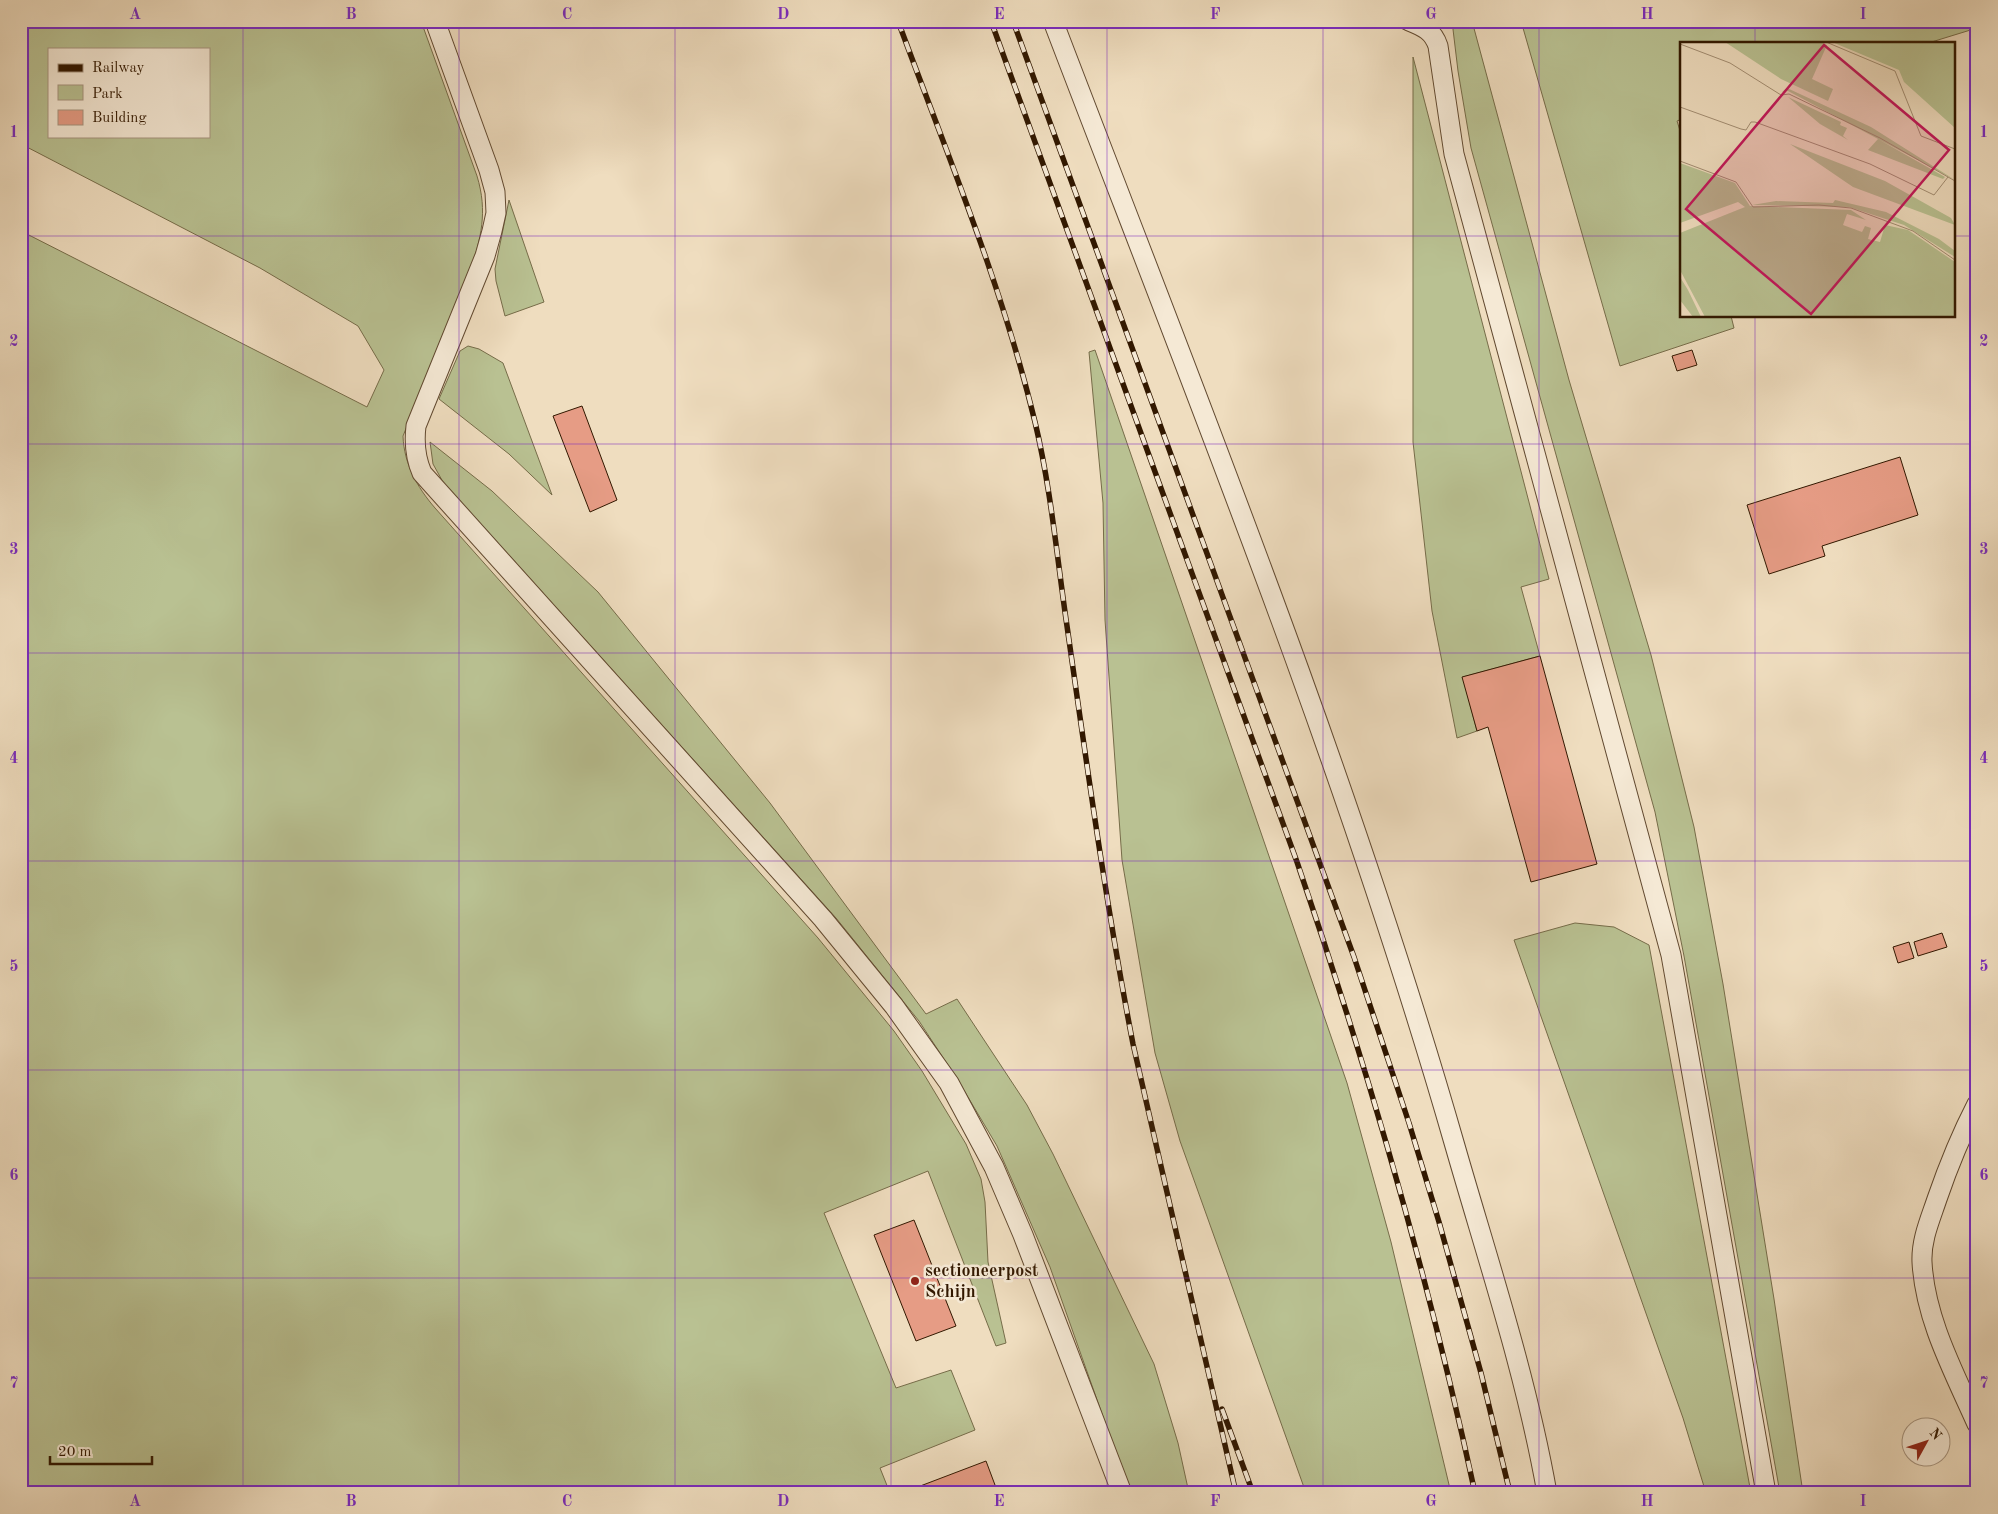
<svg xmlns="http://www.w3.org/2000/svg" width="1998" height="1514" font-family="'Old Standard TT',serif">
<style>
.green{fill:#b9c192;stroke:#766c49;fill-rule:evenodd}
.building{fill:#e69c85;stroke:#321800}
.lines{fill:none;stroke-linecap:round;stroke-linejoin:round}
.lane-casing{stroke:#614930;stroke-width:21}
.lane{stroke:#f5e9d5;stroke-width:19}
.rail-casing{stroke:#321800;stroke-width:5.5}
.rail{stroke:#f5e9d5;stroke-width:4;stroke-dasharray:11;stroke-linecap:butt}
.grid{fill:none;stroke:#7b2cbf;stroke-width:1;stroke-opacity:0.55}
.poi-dot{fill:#8f2418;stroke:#f5e9d5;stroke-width:2}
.labels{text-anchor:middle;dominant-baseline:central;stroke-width:5;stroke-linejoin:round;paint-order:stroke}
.poi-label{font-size:18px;font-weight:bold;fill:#321800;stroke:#f5e9d5;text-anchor:start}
.inset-road{fill:none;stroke:#a38e73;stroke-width:1}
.view{fill:#c2185b;fill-opacity:0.15;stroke:#c2185b;stroke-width:2.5}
.inset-edge{fill:none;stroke:#321800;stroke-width:2.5}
.neatline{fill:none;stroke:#7b2cbf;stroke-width:2}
.grid-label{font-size:16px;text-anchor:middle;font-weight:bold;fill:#7b2cbf}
</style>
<rect width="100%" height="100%" fill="#efddbf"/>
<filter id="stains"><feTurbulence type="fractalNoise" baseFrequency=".004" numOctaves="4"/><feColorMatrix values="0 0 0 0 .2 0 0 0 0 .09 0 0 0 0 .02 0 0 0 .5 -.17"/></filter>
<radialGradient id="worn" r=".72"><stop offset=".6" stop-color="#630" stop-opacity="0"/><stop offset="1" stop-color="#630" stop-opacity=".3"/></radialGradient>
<g class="green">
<path d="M 21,21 L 421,21 L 477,176 C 488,212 481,238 470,272 L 403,436 C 404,464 417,487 435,508 L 818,938 L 894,1031 L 922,1071 L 966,1144 L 981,1179 L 985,1202 L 988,1262 L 1006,1343 L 996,1346 L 928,1171 L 824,1213 L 896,1388 L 951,1370 L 975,1430 L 880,1468 L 890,1493 L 21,1493 L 21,231 L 367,407 L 384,370 L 358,326 L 260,268 L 21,144 ZM 49,49 L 209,49 L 209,136 L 49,136 Z"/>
<path d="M 1452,21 L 1472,21 L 1569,380 L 1651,655 L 1694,827 L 1723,984 L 1774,1299 L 1803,1493 L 1780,1493 L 1684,956 L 1655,812 L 1471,148 L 1458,71 Z"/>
<path d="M 1521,21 L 1977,21 L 1977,28 L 1925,44 L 1682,44 L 1682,119 L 1677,121 L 1682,137 L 1682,316 L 1731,316 L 1734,328 L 1620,366 Z"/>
<path d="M 1413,57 L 1549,579 L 1521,587 L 1540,656 L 1463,677 L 1477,731 L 1457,738 L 1432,611 L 1413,442 Z"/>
<path d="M 509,200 L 544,302 L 505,316 L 496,281 L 495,269 Z"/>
<path d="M 468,346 L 479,349 L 503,363 L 552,495 L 509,454 L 439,399 L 460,351 Z"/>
<path d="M 1095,350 L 1347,1083 L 1391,1242 L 1451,1493 L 1306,1493 L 1180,1141 L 1155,1053 L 1122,860 L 1105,620 L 1103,503 L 1089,352 Z"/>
<path d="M 430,442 L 492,491 L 598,592 L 770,803 L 926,1014 L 957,999 L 1027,1105 L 1053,1154 L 1154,1364 L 1178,1443 L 1189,1493 L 1130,1493 L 1050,1267 L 997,1146 L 959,1082 L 919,1021 L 836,918 L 443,482 L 433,464 Z"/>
<path d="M 1575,923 L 1614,927 L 1649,945 L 1751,1493 L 1706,1493 L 1683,1418 L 1514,940 Z"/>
</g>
<g class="building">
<path d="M 1692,350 L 1697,365 L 1677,371 L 1672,356 Z"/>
<path d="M 582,406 L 617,500 L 590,512 L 553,416 Z"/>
<path d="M 1900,457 L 1918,515 L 1822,546 L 1825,556 L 1769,574 L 1747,505 Z"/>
<path d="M 1540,656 L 1597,864 L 1531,882 L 1488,727 L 1477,731 L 1462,677 Z"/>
<path d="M 1942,933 L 1947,947 L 1918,956 L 1914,942 Z"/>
<path d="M 1909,942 L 1914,958 L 1898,963 L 1893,947 Z"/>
<path d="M 914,1220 L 956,1326 L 916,1341 L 874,1235 Z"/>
<path d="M 986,1461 L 998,1493 L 916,1493 L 915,1488 Z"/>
</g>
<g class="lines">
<g class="lane-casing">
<g id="lane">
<path d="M 435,21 L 489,170 L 495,192 L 496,213 L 492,231 L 485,256 L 416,426 C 414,443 415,457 422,473 L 823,919 L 894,1006 L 949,1083 L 994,1167 L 1023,1235 L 1122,1493"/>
<path d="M 1053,21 C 1195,393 1345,763 1455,1146 C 1488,1261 1526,1374 1547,1493"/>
<path d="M 1409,21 C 1424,27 1433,31 1438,46 L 1454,154 L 1671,955 L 1766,1493"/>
<path d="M 1977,1104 C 1961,1135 1948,1167 1937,1199 C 1930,1220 1921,1240 1922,1262 C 1925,1319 1954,1372 1977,1424"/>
</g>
</g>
<use href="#lane" class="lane"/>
<g class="rail-casing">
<g id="rail">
<path d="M 898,21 C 947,154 1002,285 1035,422 C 1051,489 1057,558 1067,626 C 1087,766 1106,905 1133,1044 L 1236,1493"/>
<path d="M 991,21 L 1297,862 C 1368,1069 1429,1279 1475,1493"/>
<path d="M 1013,21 L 1354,957 L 1409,1123 L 1439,1222 L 1481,1373 L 1510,1493"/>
<path d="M 1222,1409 L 1253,1493"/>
</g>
</g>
<use href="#rail" class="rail"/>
</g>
<path class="grid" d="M 243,21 L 243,1493M 459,21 L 459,1493M 675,21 L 675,1493M 891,21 L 891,1493M 1107,21 L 1107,1493M 1323,21 L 1323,1493M 1539,21 L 1539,1493M 1755,21 L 1755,44M 21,236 L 1682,236M 1954,236 L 1977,236M 1755,316 L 1755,1493M 21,444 L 1977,444M 21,653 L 1977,653M 21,861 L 1977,861M 21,1070 L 1977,1070M 21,1278 L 1977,1278"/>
<circle class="poi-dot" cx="915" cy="1281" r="5"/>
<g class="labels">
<g class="poi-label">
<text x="925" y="1271">sectioneerpost<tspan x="925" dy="21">Schijn</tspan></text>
</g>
</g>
<g transform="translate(1680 42)">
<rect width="275" height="275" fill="#efddbf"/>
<path d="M 45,0 L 140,0 L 147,3 L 132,37 L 153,47 L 148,59 L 101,37 ZM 152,0 L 275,0 L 275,86 L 224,40 L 219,28 ZM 107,46 L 191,85 L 275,138 L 108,49 L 102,50 ZM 108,55 L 161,80 L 160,83 L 167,86 L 163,94 L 168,98 L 140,82 ZM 198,97 L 265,135 L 263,137 L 188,108 ZM 110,102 L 205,139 L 271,176 L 275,183 L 173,145 ZM 0,121 L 55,141 L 70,164 L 171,168 L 186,178 L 167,172 L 163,183 L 182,190 L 185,184 L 191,186 L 188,197 L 200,200 L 205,183 L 228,188 L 275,220 L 275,275 L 25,275 L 0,228 L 0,191 L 65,165 L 58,160 L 0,181 ZM 155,158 L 206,170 L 259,197 L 275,209 L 275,215 L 224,183 L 169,165 L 72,163 L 96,159 L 153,161 ZM 0,235 L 8,248 L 21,275 L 13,275 L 0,258 Z" fill="#b9c192"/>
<path class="inset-road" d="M 146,0 L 215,29 L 241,94 L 275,107M 0,2 L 50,21 L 101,53 L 109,52 L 200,96 L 275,139M 0,65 L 61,87 L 66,88 L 71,80 L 75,80 L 190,122 L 254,153 L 268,135M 0,119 L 56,140 L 73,165 L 139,163 L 171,166 L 233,189 L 275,218"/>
<path class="view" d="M 144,3 L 269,108 L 131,272 L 6,167 Z"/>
<rect width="275" height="275" class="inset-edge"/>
</g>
<rect width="1998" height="1514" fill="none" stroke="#efddbf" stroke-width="55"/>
<rect x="48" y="48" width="162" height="90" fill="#f5e9d5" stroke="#a79580"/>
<rect x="58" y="64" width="25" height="8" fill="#321800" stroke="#a79580"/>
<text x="92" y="72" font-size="15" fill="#321800">Railway</text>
<rect x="58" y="85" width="25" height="15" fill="#b9c192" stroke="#a79580"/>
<text x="92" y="98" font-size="15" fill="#321800">Park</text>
<rect x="58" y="110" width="25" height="15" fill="#e69c85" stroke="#a79580"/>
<text x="92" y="122" font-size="15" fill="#321800">Building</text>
<g transform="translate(1926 1442) rotate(50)"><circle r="24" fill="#f5e9d5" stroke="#a79580"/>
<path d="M0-4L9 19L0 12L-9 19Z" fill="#8f2418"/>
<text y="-8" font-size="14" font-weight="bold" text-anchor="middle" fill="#321800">N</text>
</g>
<path d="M50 1456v8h102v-8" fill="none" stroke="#321800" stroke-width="2.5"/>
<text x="58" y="1456" font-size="15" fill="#321800" stroke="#f5e9d5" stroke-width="4" paint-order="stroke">20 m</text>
<rect x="28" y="28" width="1942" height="1458" class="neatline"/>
<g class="grid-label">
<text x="135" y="19">A</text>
<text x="351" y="19">B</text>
<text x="567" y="19">C</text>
<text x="783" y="19">D</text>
<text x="999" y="19">E</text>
<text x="1215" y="19">F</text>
<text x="1431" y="19">G</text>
<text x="1647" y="19">H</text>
<text x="1863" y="19">I</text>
<text x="14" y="137">1</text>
<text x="1984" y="137">1</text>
<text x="14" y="346">2</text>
<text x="1984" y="346">2</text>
<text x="14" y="554">3</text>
<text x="1984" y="554">3</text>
<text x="14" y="763">4</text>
<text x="1984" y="763">4</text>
<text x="14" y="971">5</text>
<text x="1984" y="971">5</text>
<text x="14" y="1180">6</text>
<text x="1984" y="1180">6</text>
<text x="14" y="1388">7</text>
<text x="1984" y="1388">7</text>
<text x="135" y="1506">A</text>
<text x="351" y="1506">B</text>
<text x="567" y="1506">C</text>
<text x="783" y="1506">D</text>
<text x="999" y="1506">E</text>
<text x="1215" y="1506">F</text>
<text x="1431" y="1506">G</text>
<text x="1647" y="1506">H</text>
<text x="1863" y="1506">I</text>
</g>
<rect width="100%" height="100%" filter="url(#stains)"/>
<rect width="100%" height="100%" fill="url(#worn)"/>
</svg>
